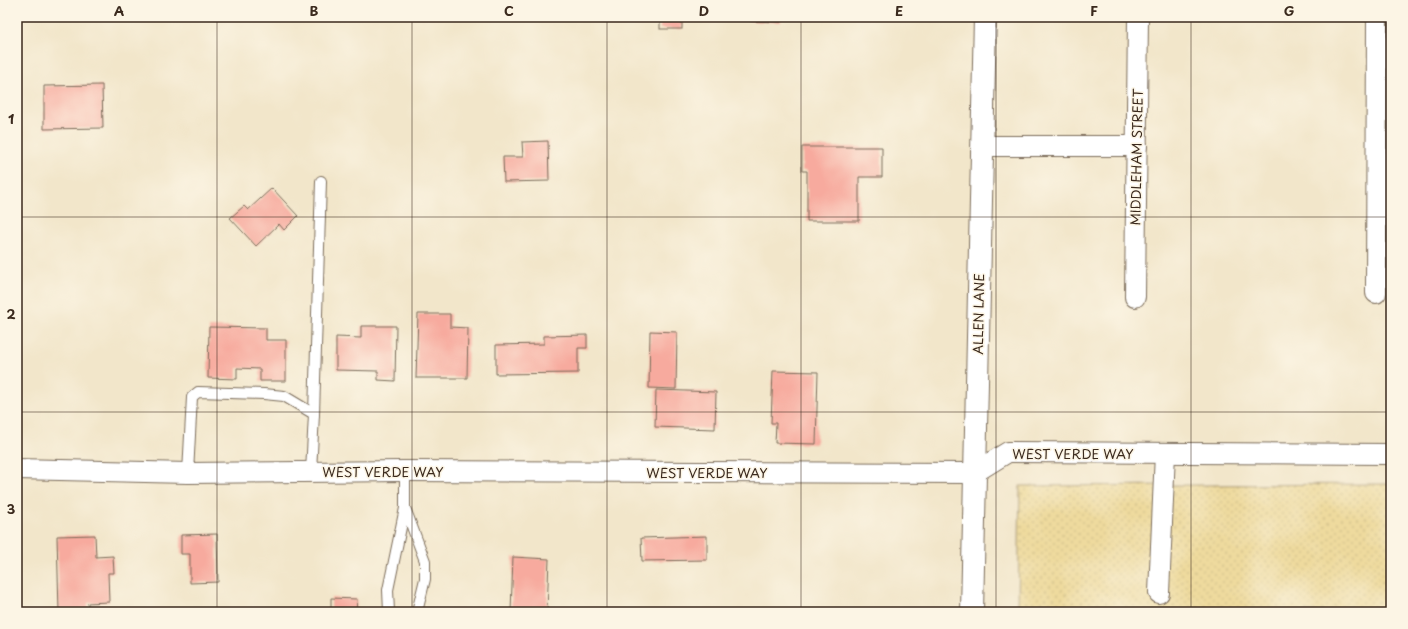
<svg xmlns="http://www.w3.org/2000/svg" width="1408" height="629" font-family="'Playpen Sans',sans-serif">
<style>
.sand{fill:url(#sand-dots);stroke:#94825e}
.building{fill:#f7aa9e}
.lines{fill:none;stroke-linecap:round;stroke-linejoin:round}
.service-casing{stroke:#7b6c5a;stroke-width:12}
.minor-casing{stroke:#7b6c5a;stroke-width:22}
.secondary-casing{stroke:#7b6c5a;stroke-width:24}
.service{stroke:#fff;stroke-width:10}
.minor{stroke:#fff;stroke-width:20}
.secondary{stroke:#fff;stroke-width:22}
.grid{fill:none;stroke:#3b2a1e;stroke-width:1;stroke-opacity:0.55}
.labels{text-anchor:middle;dominant-baseline:central;stroke-width:3;stroke-linejoin:round;paint-order:stroke}
.street-label{font-size:13px;fill:#3b2a1e;stroke:#fcf5e5}
.neatline{fill:none;stroke:#3b2a1e;stroke-width:1.5}
.grid-label{font-size:13px;text-anchor:middle;font-weight:bold;fill:#3b2a1e}
</style>
<defs>
<pattern id="sand-dots" width="8" height="8" patternUnits="userSpaceOnUse"><rect width="8" height="8" fill="#eeda9e"/><path d="M2 2h.1M6 6h.1" fill="none" stroke="#cdbb88" stroke-width="1.8" stroke-linecap="round"/></pattern>
</defs>
<rect width="100%" height="100%" fill="#fcf5e5"/>
<filter id="ink" filterUnits="userSpaceOnUse"><feTurbulence type="fractalNoise" baseFrequency=".025" numOctaves="2"/><feDisplacementMap in="SourceGraphic" scale="8" xChannelSelector="R" yChannelSelector="G"/><feConvolveMatrix kernelMatrix="1 2 1 2 8 2 1 2 1" color-interpolation-filters="sRGB"/></filter>
<filter id="wash" filterUnits="userSpaceOnUse"><feTurbulence type="fractalNoise" baseFrequency=".012" numOctaves="4" result="noise"/><feDisplacementMap in="SourceGraphic" scale="16" xChannelSelector="R" yChannelSelector="G"/><feGaussianBlur stdDeviation="0.9" result="paint"/><feColorMatrix in="noise" values="0 0 0 0 0 0 0 0 0 0 0 0 0 0 0 0 0 1.4 0 .05"/><feComposite in="paint" operator="in"/></filter>
<g filter="url(#wash)">
<rect width="100%" height="100%" fill="#f2e6ca"/>
<path class="sand" d="M 1391,484 L 1391,612 L 1018,612 L 1020,486 Z"/>
<g id="blocks">
<g class="building">
<rect x="660" y="17" width="22" height="12"/>
<path d="M 750,17 L 781,17 L 781,22 L 750,21 Z"/>
<path d="M 102,85 L 103,128 L 44,129 L 44,86 Z"/>
<path d="M 548,141 L 549,181 L 504,182 L 503,157 L 523,157 L 522,142 Z"/>
<path d="M 802,147 L 882,147 L 882,177 L 859,177 L 859,221 L 807,221 L 807,171 L 802,171 Z"/>
<path d="M 272,188 L 298,216 L 284,230 L 279,224 L 256,246 L 230,218 L 244,206 L 248,210 Z"/>
<path d="M 418,314 L 450,314 L 450,327 L 468,328 L 467,378 L 416,378 Z"/>
<path d="M 361,326 L 396,326 L 395,381 L 378,380 L 378,371 L 336,370 L 336,337 L 361,338 Z"/>
<path d="M 209,327 L 266,328 L 266,340 L 286,340 L 286,381 L 260,381 L 260,369 L 237,368 L 237,379 L 208,378 Z"/>
<path d="M 650,331 L 677,332 L 676,389 L 649,388 Z"/>
<path d="M 587,335 L 587,348 L 578,348 L 578,373 L 496,374 L 496,345 L 544,344 L 544,336 Z"/>
<path d="M 773,371 L 818,372 L 816,444 L 775,443 L 776,423 L 771,423 Z"/>
<path d="M 656,390 L 716,392 L 715,429 L 655,427 Z"/>
<path d="M 217,534 L 218,582 L 190,583 L 190,554 L 181,554 L 181,535 Z"/>
<path d="M 95,535 L 96,557 L 113,556 L 114,573 L 108,573 L 109,602 L 88,603 L 88,612 L 59,612 L 57,536 Z"/>
<path d="M 707,536 L 707,560 L 642,561 L 641,538 Z"/>
<path d="M 513,557 L 549,559 L 547,612 L 511,612 Z"/>
<path d="M 331,598 L 357,599 L 356,612 L 331,612 Z"/>
</g>
</g>
</g>
<g filter="url(#ink)">
<use href="#blocks" fill-opacity="0" stroke="#7b6c5a" stroke-width="1"/>
<g class="lines">
<g class="service-casing">
<g id="service">
<path d="M 314,414 L 321,181"/>
<path d="M 188,473 L 192,397 L 198,392 L 264,394 L 284,396 L 314,414 L 311,472"/>
<path d="M 405,508 L 425,561 L 425,579 L 417,612"/>
<path d="M 389,612 L 388,590 L 405,508 L 405,471"/>
</g>
</g>
<g class="minor-casing">
<g id="minor">
<path d="M 982,146 L 1137,146"/>
<path d="M 1376,293 L 1377,17"/>
<path d="M 1135,297 L 1138,17"/>
<path d="M 17,469 L 188,473 L 405,471 L 974,473 L 1008,452 L 1391,454"/>
<path d="M 1159,593 L 1165,453"/>
</g>
</g>
<g class="secondary-casing">
<path id="secondary" d="M 972,612 L 985,17"/>
</g>
<use href="#service" class="service"/>
<use href="#minor" class="minor"/>
<use href="#secondary" class="secondary"/>
</g>
</g>
<path class="grid" d="M 217,17 L 217,612M 412,17 L 412,612M 607,17 L 607,612M 801,17 L 801,612M 996,17 L 996,612M 1191,17 L 1191,612M 17,217 L 1391,217M 17,412 L 1391,412"/>
<g class="labels">
<g class="street-label">
<text transform="translate(1136 157) rotate(-89)">MIDDLEHAM STREET</text>
<text transform="translate(978 314) rotate(-89)">ALLEN LANE</text>
<text x="1073" y="453">WEST VERDE WAY</text>
<text x="383" y="471">WEST VERDE WAY</text>
<text x="707" y="472">WEST VERDE WAY</text>
</g>
</g>
<rect width="1408" height="629" fill="none" stroke="#fcf5e5" stroke-width="44"/>
<rect x="22" y="22" width="1364" height="585" class="neatline"/>
<g class="grid-label">
<text x="119" y="16">A</text>
<text x="314" y="16">B</text>
<text x="509" y="16">C</text>
<text x="704" y="16">D</text>
<text x="899" y="16">E</text>
<text x="1094" y="16">F</text>
<text x="1289" y="16">G</text>
<text x="11" y="124">1</text>
<text x="11" y="319">2</text>
<text x="11" y="514">3</text>
</g>
</svg>
